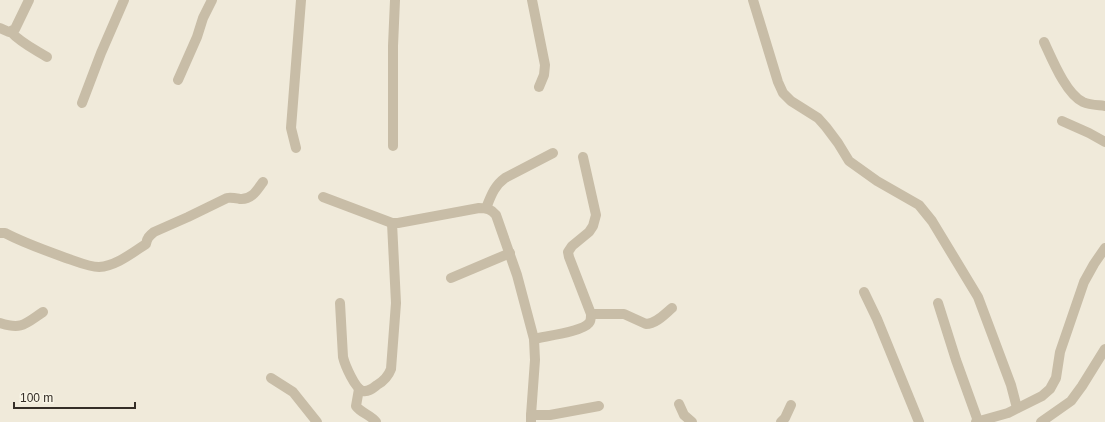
<svg xmlns="http://www.w3.org/2000/svg" width="1105" height="422" font-family="Helvetica,sans-serif">
<style>
.lines{fill:none;stroke-linecap:round;stroke-linejoin:round}
.minor{stroke:#c8bda7;stroke-width:10}
</style>
<rect width="100%" height="100%" fill="#f0eada"/>
<g class="lines">
<g class="minor">
<path d="M 532,0 L 545,65 L 544,75 L 539,87"/>
<path d="M 753,0 L 778,82 L 783,93 L 791,101 L 818,118 L 826,127 L 838,143 L 849,161 L 877,181 L 919,205 L 932,221 L 978,297 L 1011,385 L 1017,408"/>
<path d="M 0,28 L 9,32 L 15,29 L 29,0"/>
<path d="M 11,32 C 21,43 34,49 47,57"/>
<path d="M 1044,42 C 1052,59 1066,94 1083,102 C 1090,105 1098,105 1105,106"/>
<path d="M 178,80 L 197,37 L 203,18 L 212,0"/>
<path d="M 82,103 L 101,53 L 124,0"/>
<path d="M 1062,121 L 1089,133 L 1105,142"/>
<path d="M 393,146 L 393,46 L 395,0"/>
<path d="M 296,148 L 291,128 L 301,0"/>
<path d="M 323,197 L 392,223 L 398,223 L 479,208 C 487,208 491,209 496,215 L 517,275 L 534,339 L 535,360 L 531,415 L 531,422"/>
<path d="M 486,208 C 491,196 494,186 505,178 L 553,153"/>
<path d="M 0,233 L 5,233 C 26,244 47,251 69,259 C 78,262 89,267 99,267 C 116,266 132,253 146,244 C 147,238 149,236 154,232 L 188,217 L 227,198 C 231,197 235,198 240,199 C 252,200 257,190 263,182"/>
<path d="M 451,278 L 510,253"/>
<path d="M 864,292 L 877,319 L 919,422"/>
<path d="M 340,303 L 343,357 C 345,365 355,389 363,391 C 369,392 373,388 377,385 C 384,381 388,377 391,369 L 396,303 L 392,223"/>
<path d="M 938,303 L 956,360 L 978,421"/>
<path d="M 591,314 L 624,314 L 646,324 C 656,324 665,314 672,308"/>
<path d="M 0,323 C 22,330 25,324 43,312"/>
<path d="M 534,339 C 546,336 582,332 589,323 C 591,321 591,317 591,314 L 569,257 L 568,252 L 572,246 L 589,232 L 593,226 L 596,215 L 583,157"/>
<path d="M 271,378 L 293,392 L 317,422"/>
<path d="M 359,389 L 356,406 C 361,413 371,415 376,422"/>
<path d="M 679,404 L 684,415 L 692,422"/>
<path d="M 531,415 L 550,415 L 599,406"/>
<path d="M 781,422 L 785,418 L 791,405"/>
<path d="M 976,422 L 1008,413 L 1042,396 L 1050,389 L 1056,378 L 1060,352 L 1084,282 L 1094,264 L 1105,248"/>
<path d="M 1041,422 L 1071,401 L 1082,386 L 1105,349"/>
</g>
</g>
<path d="M14 402v6h121v-6" fill="none" stroke="#352e27" stroke-width="2"/>
<text x="20" y="402" font-size="12" fill="#352e27" stroke="#f8f4e6" stroke-width="3" paint-order="stroke">100 m</text>
</svg>
